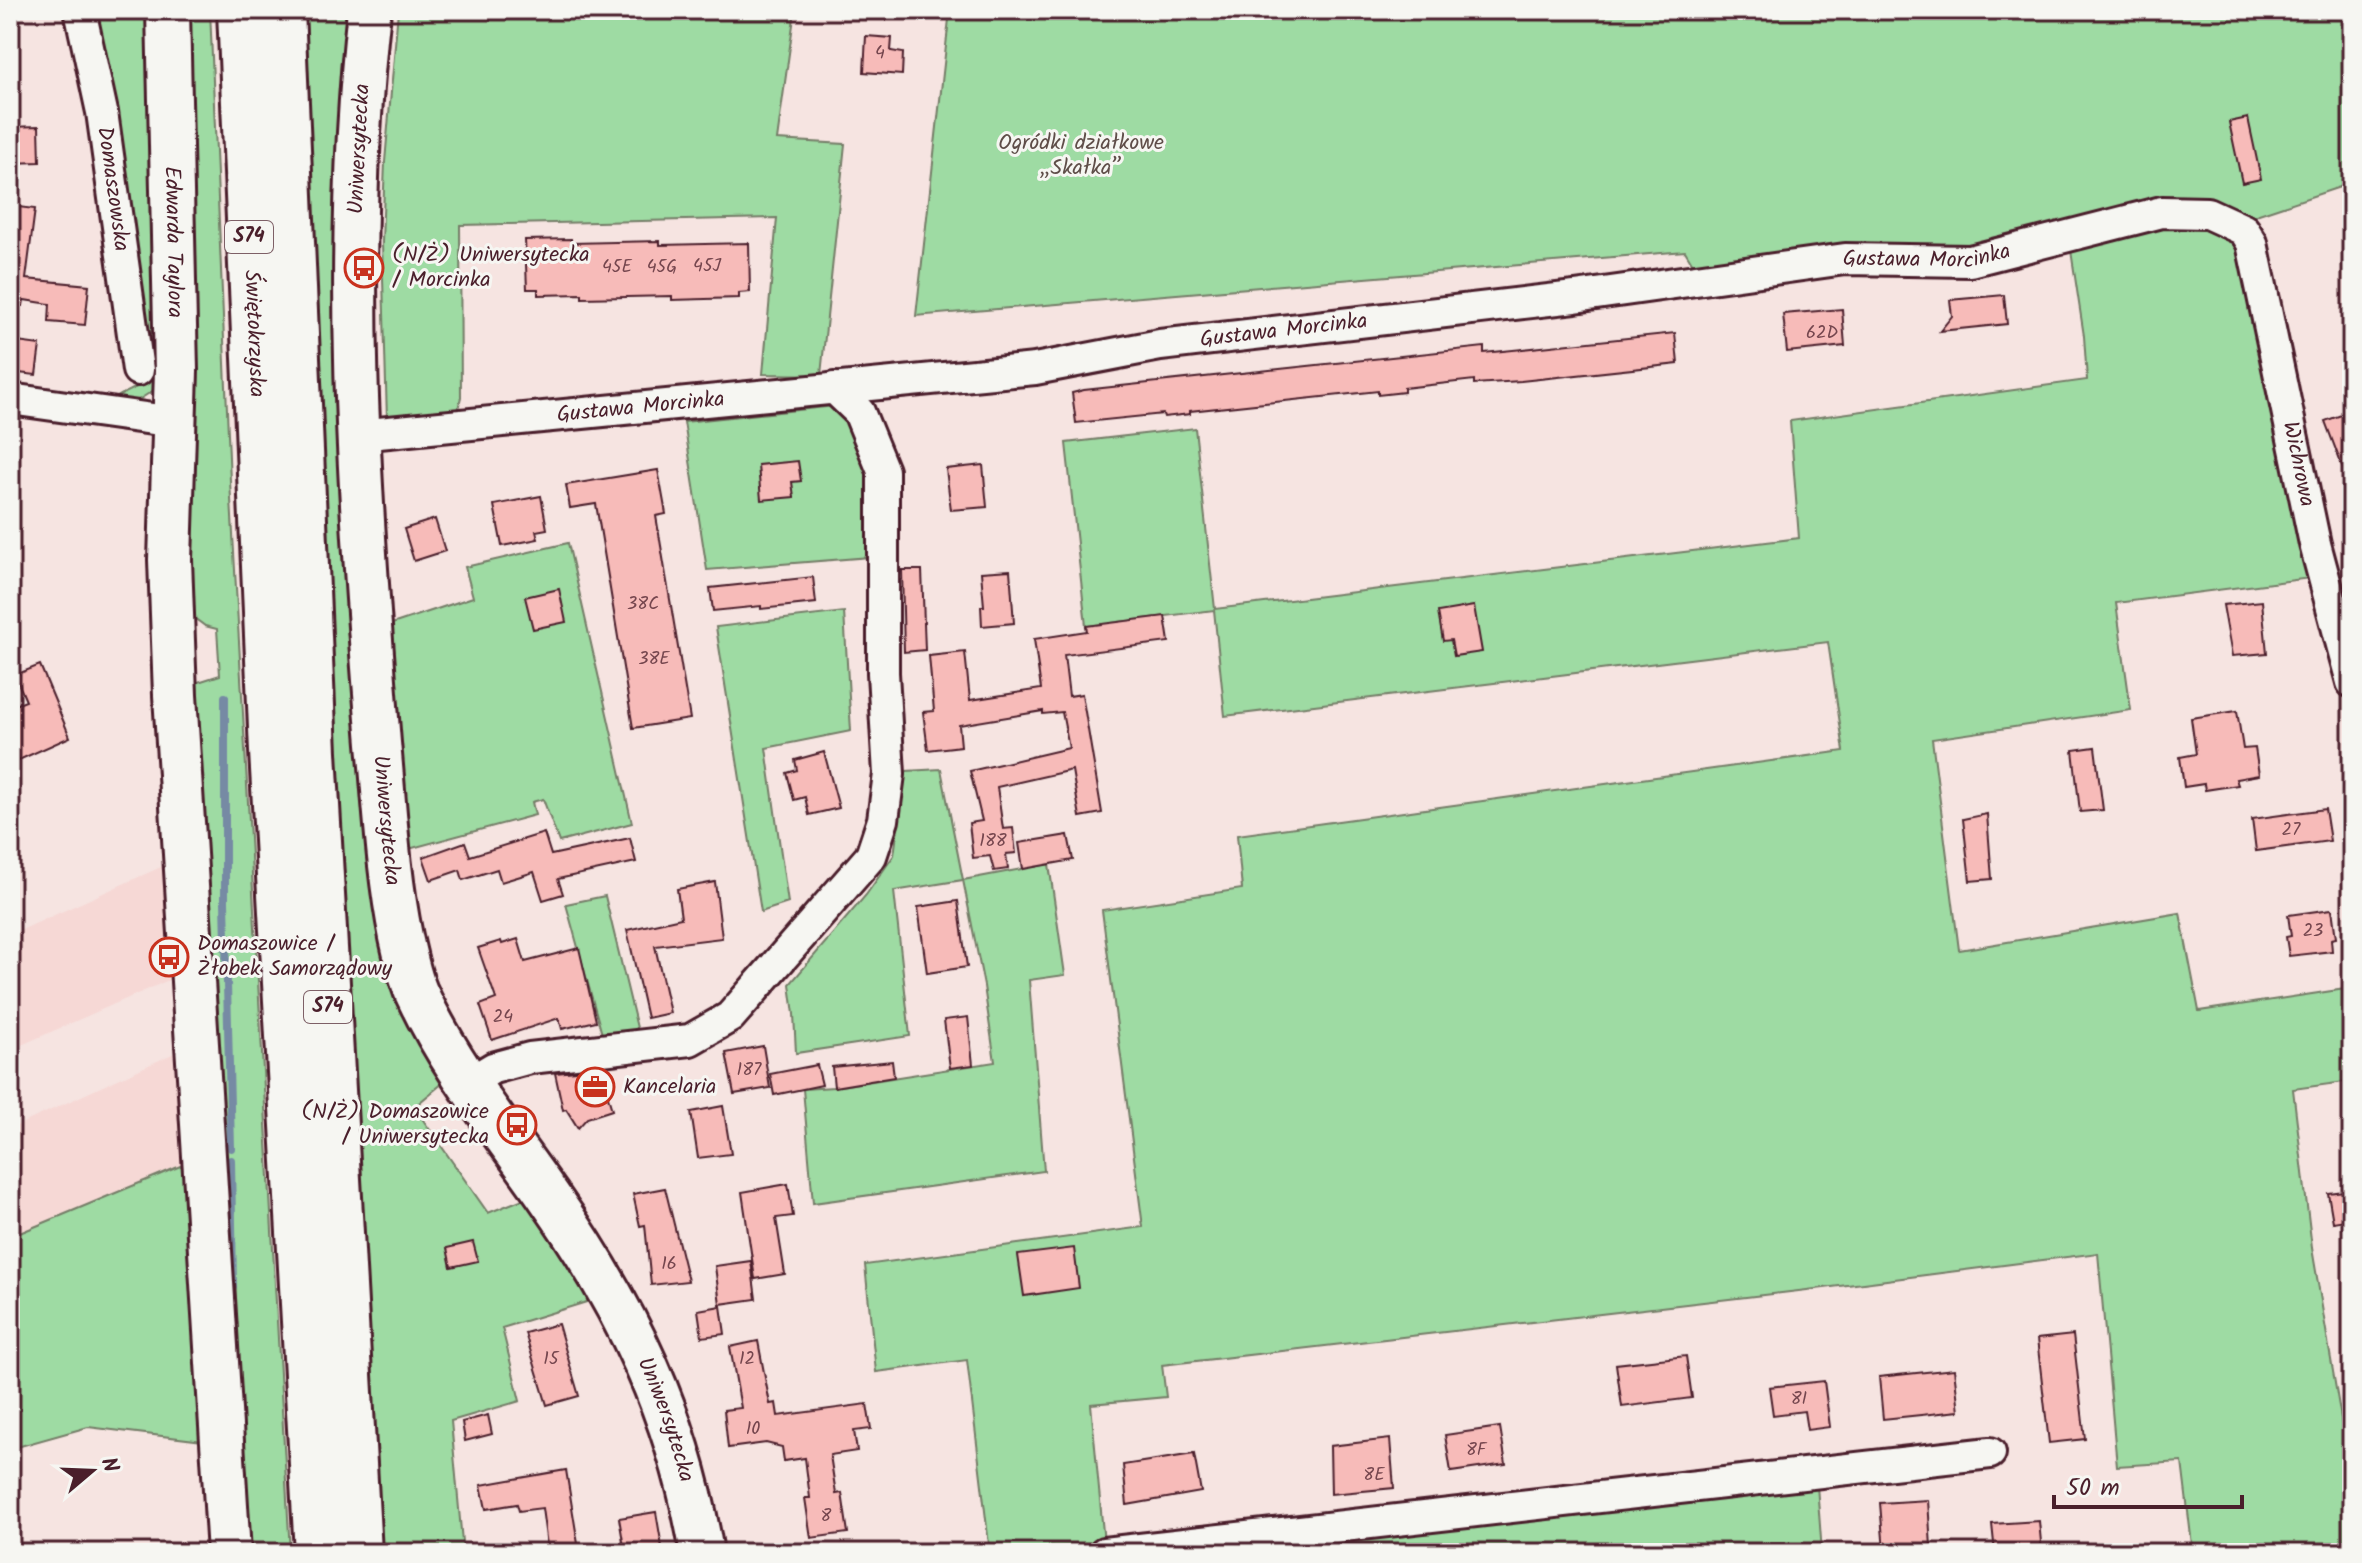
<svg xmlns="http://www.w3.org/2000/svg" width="2362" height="1563" font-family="Kalam,sans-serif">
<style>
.built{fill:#f6d8d5}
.green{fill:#9edba3;stroke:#747d67;stroke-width:2}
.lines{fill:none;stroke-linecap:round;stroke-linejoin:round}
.stream{stroke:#768aa4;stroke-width:8}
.building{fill:#f7bbb9;stroke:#4a1f2b;stroke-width:2}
.street-casing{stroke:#4a1f2b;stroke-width:36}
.secondary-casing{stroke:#4a1f2b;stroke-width:48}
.highway-casing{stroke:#4a1f2b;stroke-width:50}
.street{stroke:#f6f6f2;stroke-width:30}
.secondary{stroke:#f6f6f2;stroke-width:42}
.highway{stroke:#f6f6f2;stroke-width:44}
.labels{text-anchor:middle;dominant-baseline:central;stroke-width:6;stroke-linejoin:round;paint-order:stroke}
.number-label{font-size:18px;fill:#75464e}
.shield{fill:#f6f6f2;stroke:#7e6067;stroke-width:2}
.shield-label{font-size:20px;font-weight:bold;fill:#4a1f2b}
.park-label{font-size:22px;fill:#5f4e49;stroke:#f6f6f2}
.street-label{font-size:22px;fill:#4a1f2b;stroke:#f6f6f2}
.poi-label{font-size:22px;fill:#4a1f2b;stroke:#f6f6f2;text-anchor:start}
</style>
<rect width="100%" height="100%" fill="#f6e4e1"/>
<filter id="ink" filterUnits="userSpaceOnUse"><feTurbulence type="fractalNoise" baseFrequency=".0125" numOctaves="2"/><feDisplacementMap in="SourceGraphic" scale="16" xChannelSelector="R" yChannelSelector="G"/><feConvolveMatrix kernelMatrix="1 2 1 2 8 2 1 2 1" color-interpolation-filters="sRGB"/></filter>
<g filter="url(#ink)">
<g class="built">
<path d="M 172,862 L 178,976 L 10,1050 L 10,935 Z"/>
<path d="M 181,1050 L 190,1162 L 10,1237 L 10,1129 Z"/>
</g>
<g class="green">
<path d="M 90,10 L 156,10 L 163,309 L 155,389 C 138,401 130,407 110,404 C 118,392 133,393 144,381 Z"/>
<path d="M 181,10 L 210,10 L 230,481 L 290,1553 L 238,1553 L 195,683 L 220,675 L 217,629 L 205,626 L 186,612 Z"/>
<path d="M 300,10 L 357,10 L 340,422 L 371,896 L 395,987 L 449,1078 L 414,1107 L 488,1213 L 533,1195 L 600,1298 L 502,1328 L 520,1401 L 451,1421 L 463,1553 L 379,1553 L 336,843 Z"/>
<path d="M 398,10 L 795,10 L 777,140 L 845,144 L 821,375 L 763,374 L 777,218 L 460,225 L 461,397 L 457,413 L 387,420 L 382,242 L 385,162 Z"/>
<path d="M 950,10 L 2352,10 L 2352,183 L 2244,219 L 2233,212 L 2170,197 L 2049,230 L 1965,248 L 1694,266 L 1685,251 L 916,316 Z"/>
<path d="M 2162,218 L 2201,223 L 2235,237 L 2311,578 L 2116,603 L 2131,710 L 1932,739 L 1959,950 L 2180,913 L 2199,1011 L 2352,988 L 2352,1081 L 2293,1089 L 2312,1248 L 2352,1483 L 2352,1553 L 2193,1553 L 2182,1462 L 2117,1466 L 2098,1253 L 1824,1288 L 1162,1365 L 1166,1397 L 1091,1404 L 1104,1543 L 990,1553 L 967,1360 L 876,1372 L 865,1265 L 1143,1227 L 1102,910 L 1242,889 L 1237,835 L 1844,751 L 1828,642 L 1225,716 L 1214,610 L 1086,626 L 1066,443 L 1195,428 L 1215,609 L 1799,538 L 1790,421 L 2087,380 L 2084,336 L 2070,244 Z"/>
<path d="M 835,406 L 851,427 L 868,470 L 870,557 L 707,570 L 684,422 Z"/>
<path d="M 568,543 L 632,823 L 559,842 L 543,799 L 532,802 L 535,815 L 405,850 L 389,625 L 473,597 L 465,567 Z"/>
<path d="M 844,612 L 851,731 L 766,748 L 788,903 L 761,912 L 716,627 Z"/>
<path d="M 941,769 L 963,880 L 1049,864 L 1065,975 L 1029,980 L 1044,1171 L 813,1203 L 803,1089 L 834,1087 L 995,1062 L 984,986 L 963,880 L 894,891 L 910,1036 L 796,1053 L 794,1014 L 790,984 L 866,895 L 894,855 L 906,771 Z"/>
<path d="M 605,896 L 638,1032 L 603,1038 L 566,904 Z"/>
<path d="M 190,1162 L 212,1442 L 88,1427 L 10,1449 L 10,1237 Z"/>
<path d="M 1817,1485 L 1822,1553 L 1219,1553 Z"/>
</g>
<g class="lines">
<g class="stream">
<path d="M 225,697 L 225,901 L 231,1148"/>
<path d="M 231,1160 L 233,1287"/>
</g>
</g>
<g class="building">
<path d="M 866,36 L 892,38 L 891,51 L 903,53 L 902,75 L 864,72 Z"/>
<path d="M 2248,118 L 2261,179 L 2242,183 L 2229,122 Z"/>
<path d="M 39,126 L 40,162 L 10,163 L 10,127 Z"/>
<path d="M 10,206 L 35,209 L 26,279 L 89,285 L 85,325 L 49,322 L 50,304 L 24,300 L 23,306 L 10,305 Z"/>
<path d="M 571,239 L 571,243 L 660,241 L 660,245 L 749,243 L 750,292 L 739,293 L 739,298 L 672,300 L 672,296 L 582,298 L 582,294 L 538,295 L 538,289 L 527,289 L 525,240 Z"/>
<path d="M 2004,295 L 2007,324 L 1940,331 L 1952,316 L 1950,300 Z"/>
<path d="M 1842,309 L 1845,346 L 1787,352 L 1783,314 Z"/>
<path d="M 1675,333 L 1678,364 L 1521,381 L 1474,384 L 1474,380 L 1404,388 L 1404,392 L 1378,395 L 1378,391 L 1190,411 L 1190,414 L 1164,417 L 1163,414 L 1076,423 L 1072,393 L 1084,390 L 1484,347 L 1484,353 Z"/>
<path d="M 10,341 L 40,345 L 36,375 L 10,372 Z"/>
<path d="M 2352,411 L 2352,487 L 2350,487 L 2325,421 Z"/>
<path d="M 798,461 L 801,481 L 792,482 L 794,497 L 761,500 L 758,465 Z"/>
<path d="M 983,465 L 987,507 L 951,510 L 946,469 Z"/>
<path d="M 658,470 L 666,514 L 656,516 L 690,719 L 633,728 L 596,504 L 570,508 L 566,485 Z"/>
<path d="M 541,496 L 547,529 L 536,531 L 538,539 L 502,546 L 494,505 Z"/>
<path d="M 435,519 L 445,551 L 414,561 L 404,529 Z"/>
<path d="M 902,570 L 922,570 L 925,650 L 904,652 Z"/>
<path d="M 1010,570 L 1014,623 L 982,626 L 981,606 L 984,606 L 981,572 Z"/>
<path d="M 813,577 L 816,603 L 761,609 L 761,606 L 713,611 L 710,588 Z"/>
<path d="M 559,589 L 566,622 L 533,629 L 525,597 Z"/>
<path d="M 2262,601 L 2267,653 L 2232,656 L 2223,605 Z"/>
<path d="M 1474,606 L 1482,652 L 1454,656 L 1451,640 L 1443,641 L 1438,612 Z"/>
<path d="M 1165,616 L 1169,642 L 1064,655 L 1069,696 L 1082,694 L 1102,813 L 1080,817 L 1072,770 L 997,787 L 1003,829 L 1013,828 L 1016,853 L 1006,854 L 1008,869 L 994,871 L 990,856 L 973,858 L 969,823 L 982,821 L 970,771 L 1069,748 L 1062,712 L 1043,714 L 1043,711 L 959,725 L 961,746 L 928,750 L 923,712 L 934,711 L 929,656 L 965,652 L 970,700 L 1041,689 L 1034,639 L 1087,631 L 1086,626 Z"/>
<path d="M 40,665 L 70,737 L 10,764 L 10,707 L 26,701 L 15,675 Z"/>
<path d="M 2237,711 L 2243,749 L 2255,748 L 2259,775 L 2236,779 L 2238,785 L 2205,790 L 2204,784 L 2184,787 L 2180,757 L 2196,754 L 2191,718 Z"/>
<path d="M 2095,747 L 2103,810 L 2080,812 L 2073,750 Z"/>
<path d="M 824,752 L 839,808 L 809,815 L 805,797 L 794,800 L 787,773 L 797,770 L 795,760 Z"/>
<path d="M 2325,809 L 2330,841 L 2256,851 L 2252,819 Z"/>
<path d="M 1987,814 L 1992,879 L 1970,881 L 1963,819 Z"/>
<path d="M 544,833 L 551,855 L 630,838 L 636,862 L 558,879 L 563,894 L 543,900 L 534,872 L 501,882 L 497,869 L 463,880 L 460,870 L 431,880 L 423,857 L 465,842 L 470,856 Z"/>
<path d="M 1068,835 L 1073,860 L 1023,869 L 1019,843 Z"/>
<path d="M 715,882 L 722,938 L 655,946 L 670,1013 L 647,1018 L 627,930 L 681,918 L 677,889 Z"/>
<path d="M 958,901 L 967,967 L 927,973 L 918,907 Z"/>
<path d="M 2332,909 L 2336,938 L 2331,939 L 2332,951 L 2289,956 L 2286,937 L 2291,936 L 2288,915 Z"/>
<path d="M 518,939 L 525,962 L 579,948 L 596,1021 L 562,1029 L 559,1018 L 492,1040 L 480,1005 L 496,999 L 478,948 L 501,941 L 502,944 Z"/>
<path d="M 968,1017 L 973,1065 L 950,1068 L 944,1020 Z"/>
<path d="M 763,1046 L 770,1088 L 734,1094 L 726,1053 Z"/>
<path d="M 892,1061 L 894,1077 L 834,1087 L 832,1067 Z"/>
<path d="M 817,1065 L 822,1085 L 774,1095 L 770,1074 Z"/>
<path d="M 587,1070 L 603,1080 L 612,1110 L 587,1118 L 578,1128 L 566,1109 L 563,1110 L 555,1073 Z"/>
<path d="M 723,1106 L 731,1154 L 698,1158 L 691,1112 Z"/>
<path d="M 788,1184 L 793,1216 L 776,1218 L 785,1274 L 755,1279 L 742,1192 Z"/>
<path d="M 665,1188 L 688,1281 L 651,1285 L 645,1225 L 640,1226 L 633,1194 Z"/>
<path d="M 2352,1190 L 2352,1219 L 2333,1222 L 2328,1193 Z"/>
<path d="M 473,1242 L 478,1261 L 451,1267 L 447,1248 Z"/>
<path d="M 1074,1248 L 1079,1288 L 1024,1296 L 1018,1255 Z"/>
<path d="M 751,1261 L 756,1299 L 720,1304 L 715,1266 Z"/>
<path d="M 721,1306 L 725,1334 L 702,1337 L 698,1310 Z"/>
<path d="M 558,1324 L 579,1396 L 547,1405 L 525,1333 Z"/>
<path d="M 2073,1335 L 2085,1439 L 2049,1443 L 2037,1339 Z"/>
<path d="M 758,1341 L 770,1404 L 776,1403 L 778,1416 L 867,1404 L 871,1429 L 854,1431 L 857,1451 L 830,1455 L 836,1494 L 842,1493 L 848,1533 L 811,1538 L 805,1498 L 810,1498 L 805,1458 L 784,1461 L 782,1447 L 766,1443 L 728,1448 L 724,1410 L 741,1408 L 730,1347 Z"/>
<path d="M 1686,1356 L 1692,1398 L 1622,1407 L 1616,1364 Z"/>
<path d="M 1954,1369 L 1959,1411 L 1883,1419 L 1879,1377 Z"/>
<path d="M 1824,1381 L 1830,1427 L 1807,1430 L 1804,1411 L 1773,1415 L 1769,1387 Z"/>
<path d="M 488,1415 L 492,1434 L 465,1441 L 462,1422 Z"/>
<path d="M 1500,1427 L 1506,1464 L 1451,1472 L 1445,1435 Z"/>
<path d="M 1390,1439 L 1394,1488 L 1331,1494 L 1330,1446 Z"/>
<path d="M 1194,1454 L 1201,1492 L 1127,1505 L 1123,1465 Z"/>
<path d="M 566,1470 L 579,1550 L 548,1553 L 542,1508 L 519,1511 L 517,1504 L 486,1509 L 481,1485 Z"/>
<path d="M 1928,1500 L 1931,1547 L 1884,1551 L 1880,1503 Z"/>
<path d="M 656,1512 L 663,1553 L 625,1553 L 619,1518 Z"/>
<path d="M 2039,1521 L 2042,1553 L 1995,1553 L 1992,1524 Z"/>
</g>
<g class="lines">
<g class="street-casing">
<g id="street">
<path id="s1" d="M 80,10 L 102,112 L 138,370"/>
<path d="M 10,399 L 174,422"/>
<path id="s2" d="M 358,435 L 1035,369 L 1160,345 L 1575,297 L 1845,259 L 1970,261 L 2162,212 L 2207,213 L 2244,230 L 2252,243 L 2315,544 L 2352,682"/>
<path d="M 468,1083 L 493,1068 L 530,1058 L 690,1040 L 730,1017 L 871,856 L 883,820 L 889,774 L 883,673 L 883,471 L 859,412 L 834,388"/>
<path d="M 1104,1553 L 1990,1453"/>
</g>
</g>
<g class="secondary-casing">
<g id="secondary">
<path id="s3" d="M 168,10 L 176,371 L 170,560 L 175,695 L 229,1553"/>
<path id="s4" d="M 369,10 C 342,254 359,499 379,743 C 385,808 388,873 401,937 C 405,955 409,975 416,992 C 450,1066 503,1131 549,1197 C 628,1310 679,1416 702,1553"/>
</g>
</g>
<g class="highway-casing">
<g id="highway">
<path id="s5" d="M 240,10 L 272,751 L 317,1553"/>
<path d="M 282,10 L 314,752 L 359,1553"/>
</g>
</g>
<use href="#street" class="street"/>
<use href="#secondary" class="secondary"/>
<use href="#highway" class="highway"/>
</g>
</g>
<defs>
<g id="bus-ring" transform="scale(2)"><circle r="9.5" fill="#f6f6f2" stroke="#c8321e" stroke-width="1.5"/><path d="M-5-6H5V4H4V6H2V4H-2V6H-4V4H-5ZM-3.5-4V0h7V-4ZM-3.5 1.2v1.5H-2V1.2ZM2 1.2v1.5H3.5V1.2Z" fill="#c8321e"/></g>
<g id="office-ring" transform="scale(2)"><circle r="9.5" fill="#f6f6f2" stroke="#c8321e" stroke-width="1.5"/><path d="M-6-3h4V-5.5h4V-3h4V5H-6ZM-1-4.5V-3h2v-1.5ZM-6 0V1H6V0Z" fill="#c8321e"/></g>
</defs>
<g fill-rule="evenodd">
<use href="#bus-ring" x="364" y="268"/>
<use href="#bus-ring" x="169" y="957"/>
<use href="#office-ring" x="595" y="1087"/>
<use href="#bus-ring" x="517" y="1125"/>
</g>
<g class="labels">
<g class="number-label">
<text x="880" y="53">4</text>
<text x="707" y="266">45J</text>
<text x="617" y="267">45E</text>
<text x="662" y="267">45G</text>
<text x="1822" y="333">62D</text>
<text x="643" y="604">38C</text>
<text x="654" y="659">38E</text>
<text x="2291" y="830">27</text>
<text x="993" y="841">188</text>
<text x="2313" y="931">23</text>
<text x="503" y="1017">24</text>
<text x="749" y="1070">187</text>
<text x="669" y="1264">16</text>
<text x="551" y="1359">15</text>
<text x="747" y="1359">12</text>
<text x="1799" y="1399">8I</text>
<text x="753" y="1429">10</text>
<text x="1476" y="1450">8F</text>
<text x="1374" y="1475">8E</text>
<text x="826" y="1516">8</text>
</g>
<g class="shield">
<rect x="225" y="221" width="48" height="32" rx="6"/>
<rect x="304" y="991" width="48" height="32" rx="6"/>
</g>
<g class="shield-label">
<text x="249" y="237">S74</text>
<text x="328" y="1007">S74</text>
</g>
<g class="park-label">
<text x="1081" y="143">Ogródki działkowe<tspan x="1081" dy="25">„Skałka”</tspan></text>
</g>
<g class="street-label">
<text transform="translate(360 149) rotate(-87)">Uniwersytecka</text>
<text stroke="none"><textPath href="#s1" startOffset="182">Domaszowska</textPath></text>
<text stroke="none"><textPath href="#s3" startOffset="232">Edwarda Taylora</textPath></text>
<text stroke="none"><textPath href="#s2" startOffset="1580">Gustawa Morcinka</textPath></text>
<text stroke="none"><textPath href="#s2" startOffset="932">Gustawa Morcinka</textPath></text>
<text stroke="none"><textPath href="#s5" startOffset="324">Świętokrzyska</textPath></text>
<text stroke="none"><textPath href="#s2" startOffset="284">Gustawa Morcinka</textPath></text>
<text stroke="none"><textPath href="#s2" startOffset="2148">Wichrowa</textPath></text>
<text stroke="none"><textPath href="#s4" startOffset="812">Uniwersytecka</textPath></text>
<text stroke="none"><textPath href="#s4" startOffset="1484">Uniwersytecka</textPath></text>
</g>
<g class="poi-label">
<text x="392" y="255">(N/Ż) Uniwersytecka<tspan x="392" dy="25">/ Morcinka</tspan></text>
<text x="197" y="944">Domaszowice /<tspan x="197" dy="25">Żłobek Samorządowy</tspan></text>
<text x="623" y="1087">Kancelaria</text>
<text x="489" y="1112" text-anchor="end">(N/Ż) Domaszowice<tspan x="489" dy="25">/ Uniwersytecka</tspan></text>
</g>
</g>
<rect width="2362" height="1563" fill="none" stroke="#f6f6f2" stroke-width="40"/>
<rect x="20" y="20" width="2322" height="1523" fill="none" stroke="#4a1f2b" stroke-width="3" filter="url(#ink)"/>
<g transform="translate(92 1471) rotate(71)" stroke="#f6f6f2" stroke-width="6" paint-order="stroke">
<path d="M0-6L14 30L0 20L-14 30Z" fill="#4a1f2b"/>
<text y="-12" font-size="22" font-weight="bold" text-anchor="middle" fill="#4a1f2b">N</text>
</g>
<path d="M2054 1495v12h188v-12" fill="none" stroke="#4a1f2b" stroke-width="4"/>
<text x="2066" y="1495" font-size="24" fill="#4a1f2b" stroke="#f6f6f2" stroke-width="6" paint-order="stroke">50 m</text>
</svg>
